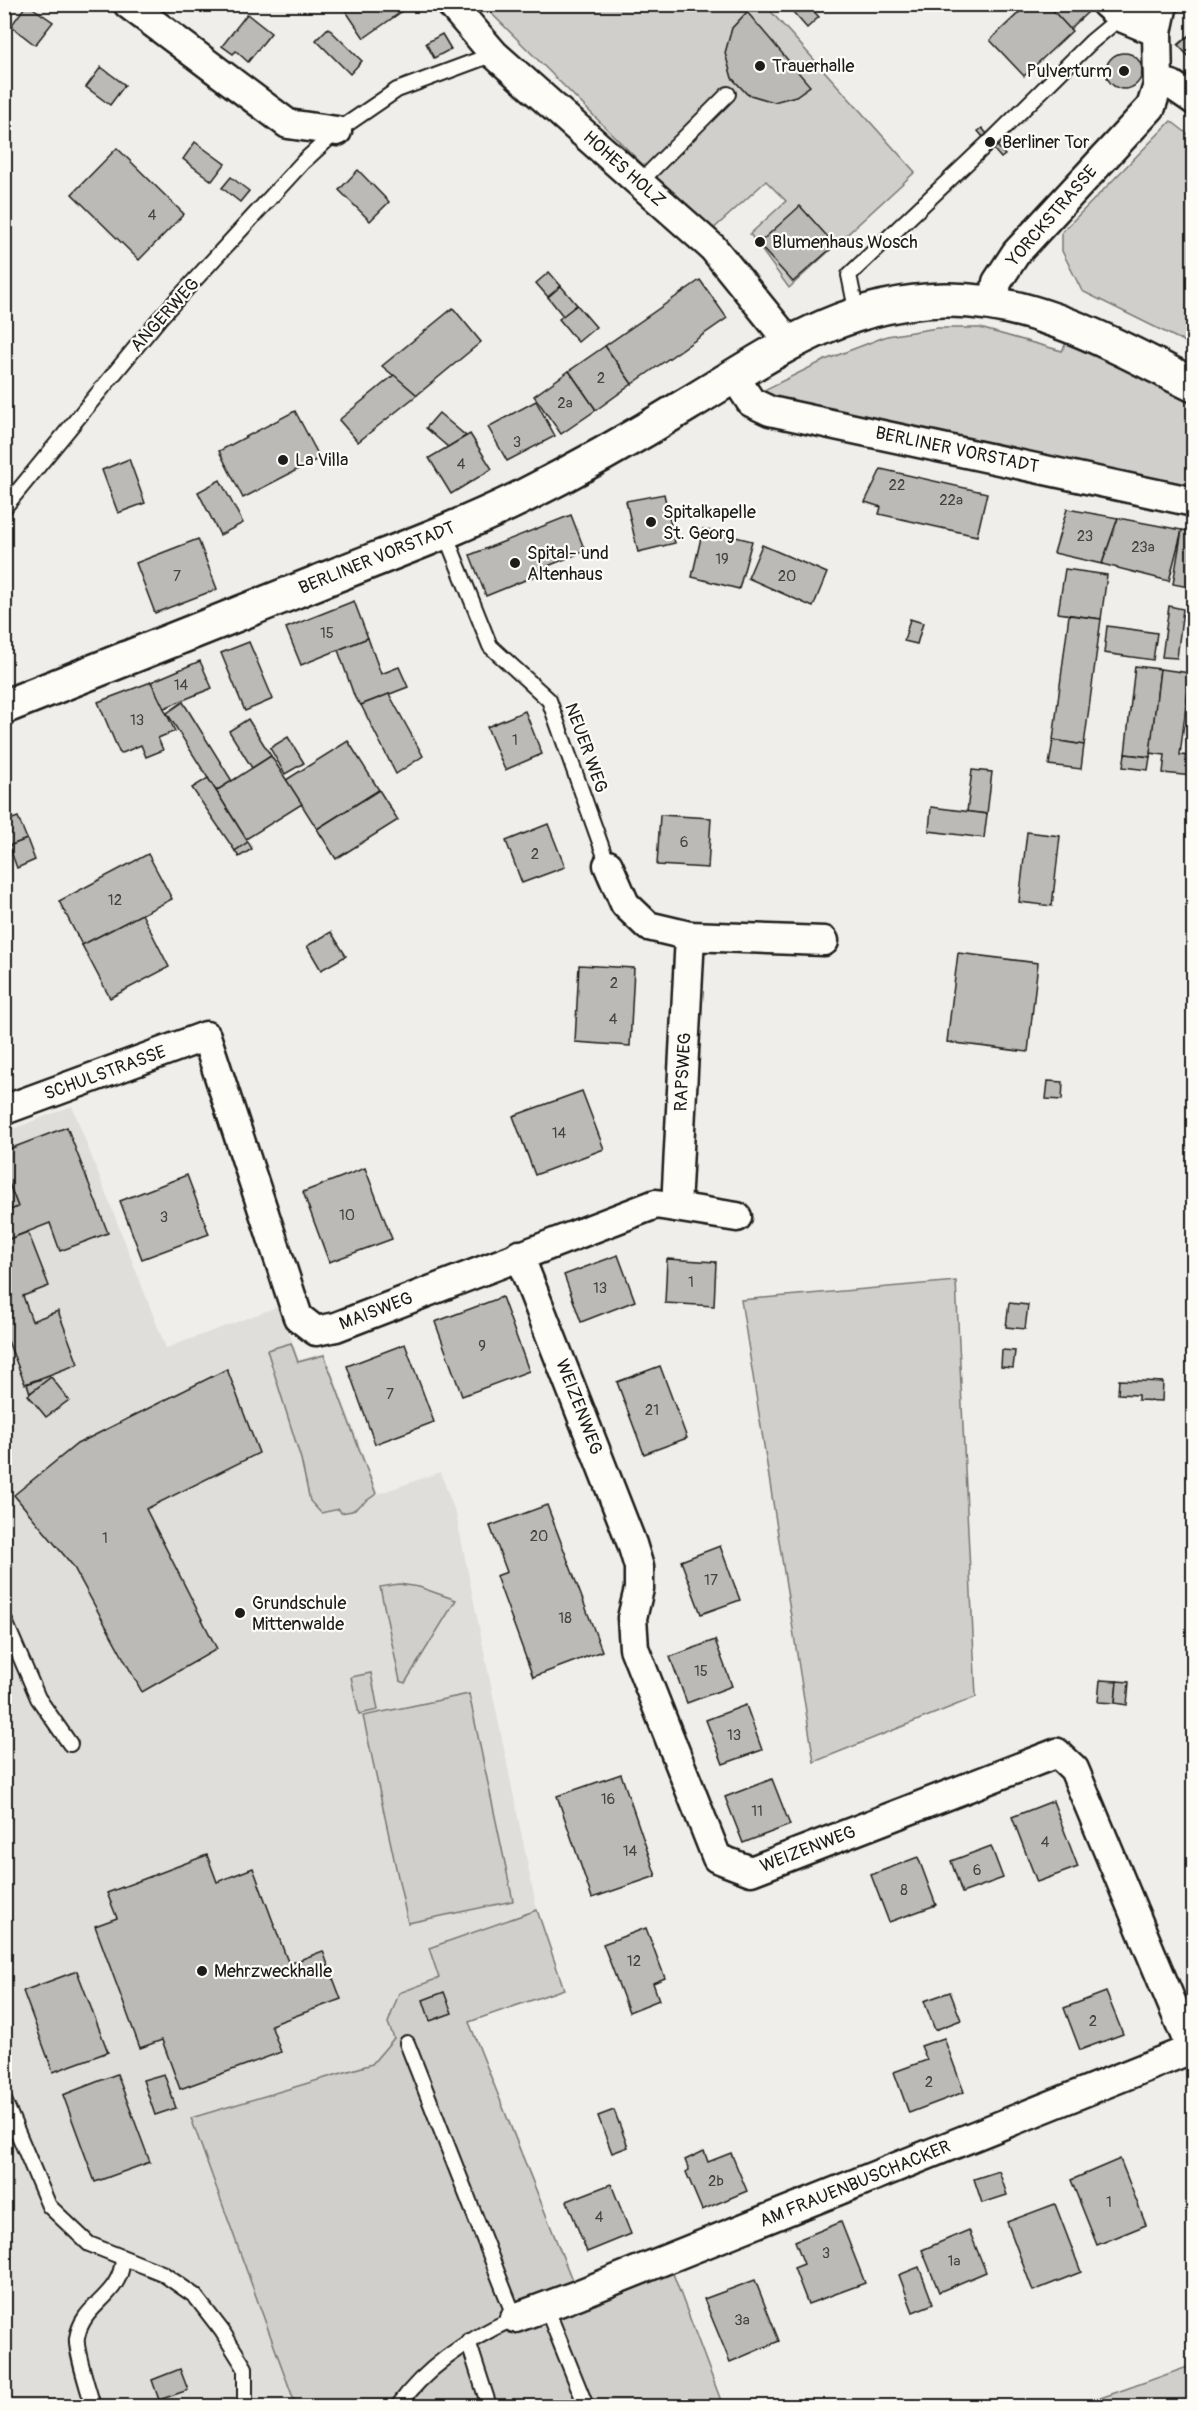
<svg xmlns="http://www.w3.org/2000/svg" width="1198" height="2411" font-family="Pangolin,sans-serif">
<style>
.built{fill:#e0deda}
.green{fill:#d0cfcc;stroke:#767674;stroke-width:1.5}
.building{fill:#bbbab6;stroke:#1c1c1c;stroke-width:1.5}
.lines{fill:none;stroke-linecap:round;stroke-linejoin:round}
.lane-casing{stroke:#1c1c1c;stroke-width:18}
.street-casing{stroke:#1c1c1c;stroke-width:33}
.secondary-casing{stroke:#1c1c1c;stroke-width:38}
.lane{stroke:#fdfcf7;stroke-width:14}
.street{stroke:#fdfcf7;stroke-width:28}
.secondary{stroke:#fdfcf7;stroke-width:33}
.poi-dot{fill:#1c1c1c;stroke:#fdfcf7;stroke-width:2}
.labels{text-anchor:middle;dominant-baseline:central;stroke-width:4.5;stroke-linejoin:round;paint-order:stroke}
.number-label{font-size:15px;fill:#444442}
.poi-label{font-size:18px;fill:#1c1c1c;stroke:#fdfcf7;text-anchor:start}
.street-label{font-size:18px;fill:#1c1c1c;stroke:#fdfcf7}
</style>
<rect width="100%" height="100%" fill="#f0eeea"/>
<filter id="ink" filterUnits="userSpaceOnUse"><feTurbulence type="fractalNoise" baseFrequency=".0167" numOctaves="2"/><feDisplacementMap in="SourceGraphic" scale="12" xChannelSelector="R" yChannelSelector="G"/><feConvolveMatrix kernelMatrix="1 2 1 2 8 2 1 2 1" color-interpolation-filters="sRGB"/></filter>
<g filter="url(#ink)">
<path class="built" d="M 72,1106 L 166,1348 L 280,1306 L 299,1360 L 325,1353 L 378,1494 L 440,1472 L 456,1514 L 537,1910 L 429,1948 L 439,1978 L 372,2064 L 191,2118 L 296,2406 L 5,2406 L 5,1132 Z"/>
<g class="green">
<path d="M 483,5 L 765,5 L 915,172 L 789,288 L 750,234 L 786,201 L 766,181 L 710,232 Z"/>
<path d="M 1171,121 L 1193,138 L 1193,346 L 1082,291 L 1062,251 L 1062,232 Z"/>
<path d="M 937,328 L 980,328 L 1062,351 L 1066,343 L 1134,369 L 1193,401 L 1193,495 L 756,394 L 825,360 L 887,336 Z"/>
<path d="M 956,1281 L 976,1697 L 814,1762 L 741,1300 Z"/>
<path d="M 291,1343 L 298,1362 L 324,1355 L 376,1494 L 352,1511 L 341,1513 L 339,1509 L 321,1513 L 310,1501 L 301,1459 L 267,1350 Z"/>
<path d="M 399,1584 L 419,1587 L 456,1600 L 405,1683 L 400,1681 L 380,1587 Z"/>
<path d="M 371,1673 L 378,1710 L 359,1714 L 351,1677 Z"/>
<path d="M 469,1694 L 513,1901 L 408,1923 L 363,1716 Z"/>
<path d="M 537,1910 L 564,1989 L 469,2022 L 578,2295 L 669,2263 L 723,2406 L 296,2406 L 191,2118 L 372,2064 L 394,2038 L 388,2023 L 399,1993 L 439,1978 L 429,1948 Z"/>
<path d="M 1193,2365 L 1193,2406 L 1078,2406 Z"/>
</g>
<g class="building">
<path d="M 27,4 L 53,22 L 35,45 L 11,26 Z"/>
<path d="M 341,4 L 396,4 L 401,12 L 364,38 Z"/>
<path d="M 786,4 L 807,4 L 819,17 L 807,28 Z"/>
<path d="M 1028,4 L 1047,4 L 1072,31 L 1024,76 L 990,40 Z"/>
<path d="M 1047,4 L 1081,4 L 1088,12 L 1070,29 Z"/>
<path d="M 747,12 L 810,86 L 796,96 L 774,102 L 747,94 L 732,78 L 725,53 L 732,28 Z"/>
<path d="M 247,14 L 271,33 L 248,62 L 236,51 L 233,54 L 222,46 Z"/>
<path d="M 328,28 L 362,61 L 350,74 L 316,40 Z"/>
<path d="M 1194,31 L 1194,62 L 1178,45 Z"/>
<path d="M 442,34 L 451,49 L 434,58 L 426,43 Z"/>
<circle cx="1124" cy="71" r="18"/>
<path d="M 101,67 L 125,85 L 110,105 L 86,87 Z"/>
<path d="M 982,128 L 1005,155 L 1001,158 L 978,131 Z"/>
<path d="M 195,142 L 225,164 L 212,181 L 183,159 Z"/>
<path d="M 117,148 L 184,214 L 139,260 L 72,194 Z"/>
<path d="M 358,170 L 389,202 L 370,221 L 339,190 Z"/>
<path d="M 231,177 L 249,191 L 240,202 L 222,188 Z"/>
<path d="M 800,206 L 835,245 L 793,282 L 758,244 Z"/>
<path d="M 549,272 L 561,286 L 548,297 L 536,283 Z"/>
<path d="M 700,280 L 727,318 L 632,384 L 605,346 Z"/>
<path d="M 561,286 L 577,305 L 563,316 L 548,297 Z"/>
<path d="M 577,305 L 596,327 L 578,342 L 559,319 Z"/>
<path d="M 453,308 L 481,342 L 417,395 L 382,366 Z"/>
<path d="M 605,346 L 632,384 L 596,410 L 569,371 Z"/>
<path d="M 569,371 L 596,410 L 561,434 L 534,396 Z"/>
<path d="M 394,375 L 417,395 L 358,442 L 339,420 Z"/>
<path d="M 536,401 L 555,436 L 507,461 L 488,427 Z"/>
<path d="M 295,411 L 320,458 L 243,498 L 219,451 Z"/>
<path d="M 439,413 L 466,436 L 448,447 L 426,428 Z"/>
<path d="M 470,434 L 492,469 L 451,494 L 429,458 Z"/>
<path d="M 129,459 L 145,503 L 118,513 L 102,470 Z"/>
<path d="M 881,469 L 987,493 L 977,536 L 879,514 L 881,507 L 865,502 Z"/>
<path d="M 220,480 L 243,523 L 220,535 L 198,492 Z"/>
<path d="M 664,494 L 675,543 L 638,552 L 626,501 Z"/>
<path d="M 1067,509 L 1118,518 L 1102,564 L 1054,553 Z"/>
<path d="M 571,515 L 585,551 L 538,570 L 540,574 L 486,596 L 470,555 Z"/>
<path d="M 1118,518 L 1182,530 L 1169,581 L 1102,564 Z"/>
<path d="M 703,529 L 752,541 L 739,589 L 692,577 Z"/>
<path d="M 1182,530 L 1194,532 L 1194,588 L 1173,584 Z"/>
<path d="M 198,539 L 217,589 L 155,613 L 136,563 Z"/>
<path d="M 762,545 L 827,573 L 813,607 L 748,578 Z"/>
<path d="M 1065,569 L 1107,575 L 1101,619 L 1058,613 Z"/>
<path d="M 354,601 L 368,638 L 301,665 L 286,628 Z"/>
<path d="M 1169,606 L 1183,609 L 1177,658 L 1162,657 Z"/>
<path d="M 1069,615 L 1101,619 L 1084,745 L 1053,740 Z"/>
<path d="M 910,619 L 923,623 L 917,644 L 904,641 Z"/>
<path d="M 1107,626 L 1157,633 L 1153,660 L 1104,653 Z"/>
<path d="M 368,638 L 381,674 L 399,667 L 408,687 L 361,705 L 355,698 L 338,650 Z"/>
<path d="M 249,642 L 273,699 L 245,711 L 221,653 Z"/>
<path d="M 200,661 L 212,688 L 162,709 L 151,682 Z"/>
<path d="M 1135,666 L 1160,669 L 1150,757 L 1125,754 Z"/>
<path d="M 1160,669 L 1190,673 L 1180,755 L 1194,756 L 1193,776 L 1163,773 L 1165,755 L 1150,753 Z"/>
<path d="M 151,682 L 175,731 L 158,738 L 163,750 L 146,757 L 141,745 L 120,754 L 98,702 Z"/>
<path d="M 389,694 L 423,756 L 396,774 L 361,705 Z"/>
<path d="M 183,702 L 232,781 L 216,791 L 167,713 Z"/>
<path d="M 525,711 L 542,754 L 505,770 L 487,727 Z"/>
<path d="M 248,719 L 271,756 L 252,768 L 229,731 Z"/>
<path d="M 288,737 L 304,763 L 285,774 L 270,748 Z"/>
<path d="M 1053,740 L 1084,745 L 1081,769 L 1049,765 Z"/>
<path d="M 348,741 L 379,790 L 317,829 L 286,780 Z"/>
<path d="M 1125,754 L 1150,757 L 1148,770 L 1123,767 Z"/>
<path d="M 271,756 L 302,804 L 246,839 L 216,791 Z"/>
<path d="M 972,770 L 992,772 L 987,814 L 967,812 Z"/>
<path d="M 208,778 L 248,842 L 235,851 L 192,788 Z"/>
<path d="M 379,790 L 398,820 L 336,859 L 317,829 Z"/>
<path d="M 931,807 L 987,814 L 984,838 L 929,831 Z"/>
<path d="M 660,815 L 711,818 L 708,868 L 657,865 Z"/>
<path d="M 18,817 L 27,839 L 4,848 L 4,822 Z"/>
<path d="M 548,824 L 565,867 L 522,883 L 506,841 Z"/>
<path d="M 1027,832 L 1060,836 L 1052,906 L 1019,902 Z"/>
<path d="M 27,839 L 35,860 L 17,868 L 9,846 Z"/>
<path d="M 248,842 L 252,849 L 239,857 L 235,851 Z"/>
<path d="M 148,854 L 172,899 L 82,945 L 59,901 Z"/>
<path d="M 142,914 L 169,967 L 110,998 L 82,945 Z"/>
<path d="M 331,932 L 346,956 L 321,970 L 307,946 Z"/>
<path d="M 958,953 L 1038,963 L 1028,1052 L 947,1042 Z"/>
<path d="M 579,965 L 634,968 L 630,1046 L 575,1042 Z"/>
<path d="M 1048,1081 L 1063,1082 L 1062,1100 L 1046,1099 Z"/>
<path d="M 582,1091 L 604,1149 L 535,1175 L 513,1116 Z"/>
<path d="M 67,1127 L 108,1233 L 60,1251 L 50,1223 L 4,1241 L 4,1212 L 18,1207 L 4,1171 L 4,1151 Z"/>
<path d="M 365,1168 L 392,1239 L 329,1262 L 303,1192 Z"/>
<path d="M 4,1171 L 18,1207 L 4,1212 Z"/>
<path d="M 187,1175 L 209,1234 L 142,1259 L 120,1201 Z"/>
<path d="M 28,1232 L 49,1286 L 23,1296 L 32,1321 L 58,1311 L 78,1364 L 25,1384 L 4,1331 L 4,1241 Z"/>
<path d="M 618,1255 L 635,1301 L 581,1322 L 564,1275 Z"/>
<path d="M 667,1259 L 716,1262 L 714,1306 L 665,1303 Z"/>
<path d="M 502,1297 L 529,1371 L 462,1396 L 435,1322 Z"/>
<path d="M 1009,1303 L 1028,1305 L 1025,1329 L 1006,1327 Z"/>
<path d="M 405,1344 L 434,1422 L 375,1444 L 347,1366 Z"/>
<path d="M 1002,1350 L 1015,1351 L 1013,1368 L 1001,1367 Z"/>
<path d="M 660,1366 L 687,1438 L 644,1454 L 617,1382 Z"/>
<path d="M 227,1369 L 259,1453 L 146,1509 L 217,1649 L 142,1692 L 73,1566 L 14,1495 L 77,1444 Z"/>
<path d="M 49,1376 L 50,1378 L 30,1393 L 27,1384 Z"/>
<path d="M 51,1377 L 69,1400 L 46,1417 L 28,1395 Z"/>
<path d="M 1119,1380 L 1163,1382 L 1162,1401 L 1138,1400 L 1138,1395 L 1118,1394 Z"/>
<path d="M 547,1505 L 602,1651 L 533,1677 L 496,1576 L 507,1572 L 490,1526 Z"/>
<path d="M 720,1546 L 740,1600 L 701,1614 L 681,1561 Z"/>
<path d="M 715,1640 L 732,1686 L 687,1703 L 670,1657 Z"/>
<path d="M 1100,1680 L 1117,1681 L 1115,1703 L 1098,1702 Z"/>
<path d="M 1117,1681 L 1129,1682 L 1127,1705 L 1115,1703 Z"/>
<path d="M 746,1705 L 762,1750 L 723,1764 L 706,1720 Z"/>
<path d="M 621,1774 L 656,1876 L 592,1898 L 557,1796 Z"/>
<path d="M 772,1779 L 790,1825 L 743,1843 L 725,1797 Z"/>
<path d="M 1053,1801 L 1078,1867 L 1037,1882 L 1012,1817 Z"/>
<path d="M 991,1846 L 1003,1878 L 962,1893 L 951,1861 Z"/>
<path d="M 207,1855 L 217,1882 L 253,1868 L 294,1978 L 328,1965 L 341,1999 L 271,2025 L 281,2052 L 180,2089 L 162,2040 L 140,2048 L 95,1926 L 117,1918 L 107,1893 Z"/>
<path d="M 918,1857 L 936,1905 L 889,1922 L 871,1875 Z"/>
<path d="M 646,1928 L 665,1978 L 653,1983 L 659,2000 L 629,2012 L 603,1944 Z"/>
<path d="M 323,1951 L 328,1965 L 294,1978 L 289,1964 Z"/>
<path d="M 77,1971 L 108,2052 L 53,2072 L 23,1991 Z"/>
<path d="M 444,1992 L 452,2013 L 430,2021 L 423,2000 Z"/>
<path d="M 950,1992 L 961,2020 L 935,2030 L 924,2001 Z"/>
<path d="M 1106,1992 L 1123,2034 L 1080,2050 L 1064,2008 Z"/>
<path d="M 944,2038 L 964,2092 L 909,2113 L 894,2072 L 927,2060 L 921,2046 Z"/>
<path d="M 117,2074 L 150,2162 L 95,2182 L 63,2095 Z"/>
<path d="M 164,2074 L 176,2108 L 155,2115 L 143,2080 Z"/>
<path d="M 614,2110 L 628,2147 L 612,2153 L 598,2116 Z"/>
<path d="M 704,2151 L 708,2162 L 731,2153 L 747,2191 L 702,2210 L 686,2172 L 689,2170 L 685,2160 Z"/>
<path d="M 1120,2159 L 1146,2225 L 1097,2245 L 1071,2180 Z"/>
<path d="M 999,2171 L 1007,2195 L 982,2203 L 974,2179 Z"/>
<path d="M 611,2184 L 631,2234 L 587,2252 L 567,2201 Z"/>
<path d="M 1055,2204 L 1081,2272 L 1033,2291 L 1007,2222 Z"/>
<path d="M 841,2222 L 865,2283 L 808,2304 L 794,2268 L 804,2264 L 795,2241 Z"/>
<path d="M 969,2230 L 986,2272 L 939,2292 L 922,2250 Z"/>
<path d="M 919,2267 L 933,2304 L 913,2312 L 899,2275 Z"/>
<path d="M 755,2280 L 779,2341 L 730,2362 L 704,2299 Z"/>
<path d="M 180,2369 L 188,2390 L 159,2400 L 152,2380 Z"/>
</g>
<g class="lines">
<g class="lane-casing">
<g id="lane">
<path d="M 992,140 L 1091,42 L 1121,17"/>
<path d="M 640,182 L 728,94"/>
<path d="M 857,314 L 849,275 L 988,143"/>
<path d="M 4,508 L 159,319 L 303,162 L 337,131 L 397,90 L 494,54"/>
<path d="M 444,531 L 490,646 L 549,700 L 608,865"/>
<path d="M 4,1619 L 38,1698 L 70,1744"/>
<path d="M 4,2100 L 49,2206 L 89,2244 L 162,2273 L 195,2296 L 222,2331 L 245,2368 L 245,2406"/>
<path d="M 546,2307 L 586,2406"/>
<path d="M 468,2341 L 489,2406"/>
<path d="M 93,2406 C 89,2392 75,2349 77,2338 C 83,2302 120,2299 123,2259"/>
<path d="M 398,2406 C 427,2366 470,2338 515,2318 L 407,2043"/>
</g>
</g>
<g class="street-casing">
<g id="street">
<path d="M 128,4 L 288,124 L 337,131"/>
<path d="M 451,4 L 494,54 L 713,248 L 789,342"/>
<path d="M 1106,4 L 1121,17 L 1157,32"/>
<path d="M 1158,81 L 1172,85 L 1194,100"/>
<path d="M 994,303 L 997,282 L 1016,253 L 1151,107 L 1158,85 L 1157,32 L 1163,4"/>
<path d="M 734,376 L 751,402 L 770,411 L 1194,502"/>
<path d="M 608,865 L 625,904 L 648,926 L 690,936"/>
<path d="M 4,1110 L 206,1036 L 298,1317 L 316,1331 L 336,1327 L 656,1204 L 737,1217"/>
<path d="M 676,1207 L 690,936 L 824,941"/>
<path d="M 519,1255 L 632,1544 L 639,1567 L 639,1589 L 632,1618 L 634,1648 L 717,1858 L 751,1871 L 1057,1753 L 1074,1769 L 1191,2049"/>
<path d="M 515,2318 L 572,2297 L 1194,2048"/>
</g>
</g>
<g class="secondary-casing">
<path id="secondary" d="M 4,707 C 113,664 222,620 331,577 C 393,552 457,529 518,499 C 576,470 633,438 688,404 C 772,354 840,302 944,300 C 1034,298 1115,346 1194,385"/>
</g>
<use href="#lane" class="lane"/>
<use href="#street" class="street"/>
<use href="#secondary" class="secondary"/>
</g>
</g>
<g class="poi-dot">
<circle cx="760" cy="66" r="6"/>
<circle cx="1124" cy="71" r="6"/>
<circle cx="990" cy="142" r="6"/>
<circle cx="760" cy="242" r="6"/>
<circle cx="283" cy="460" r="6"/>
<circle cx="651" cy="522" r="6"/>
<circle cx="515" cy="563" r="6"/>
<circle cx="240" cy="1613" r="6"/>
<circle cx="202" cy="1971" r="6"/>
</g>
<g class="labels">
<g class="number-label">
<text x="152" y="215">4</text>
<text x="601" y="378">2</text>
<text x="565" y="403">2a</text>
<text x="517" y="442">3</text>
<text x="461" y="464">4</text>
<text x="897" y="485">22</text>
<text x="951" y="500">22a</text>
<text x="1085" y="536">23</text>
<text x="1143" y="547">23a</text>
<text x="722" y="559">19</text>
<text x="177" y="576">7</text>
<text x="787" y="576">20</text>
<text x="327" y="633">15</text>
<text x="181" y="685">14</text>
<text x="137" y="720">13</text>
<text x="515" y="740">1</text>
<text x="684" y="842">6</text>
<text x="535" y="854">2</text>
<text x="115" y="900">12</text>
<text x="614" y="983">2</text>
<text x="613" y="1019">4</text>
<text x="559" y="1133">14</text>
<text x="347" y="1215">10</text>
<text x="164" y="1217">3</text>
<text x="691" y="1282">1</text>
<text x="600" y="1288">13</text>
<text x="482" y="1346">9</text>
<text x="390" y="1394">7</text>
<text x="652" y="1410">21</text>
<text x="539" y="1536">20</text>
<text x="105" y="1538">1</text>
<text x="711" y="1580">17</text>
<text x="565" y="1618">18</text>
<text x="701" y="1671">15</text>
<text x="734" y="1735">13</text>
<text x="608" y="1799">16</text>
<text x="757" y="1811">11</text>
<text x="1045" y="1842">4</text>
<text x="630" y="1851">14</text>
<text x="977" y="1870">6</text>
<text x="904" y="1890">8</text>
<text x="634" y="1961">12</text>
<text x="1093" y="2021">2</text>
<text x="929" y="2082">2</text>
<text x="716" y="2181">2b</text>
<text x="1109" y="2202">1</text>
<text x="599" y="2217">4</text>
<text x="826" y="2253">3</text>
<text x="954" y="2261">1a</text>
<text x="742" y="2320">3a</text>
</g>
<g class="poi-label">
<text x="772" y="66">Trauerhalle</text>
<text x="1112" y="71" text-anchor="end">Pulverturm</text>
<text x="1002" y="142">Berliner Tor</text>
<text x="772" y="242">Blumenhaus Wosch</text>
<text x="295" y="460">La Villa</text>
<text x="663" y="512">Spitalkapelle<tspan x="663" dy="21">St. Georg</tspan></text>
<text x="527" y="553">Spital- und<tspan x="527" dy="21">Altenhaus</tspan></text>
<text x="252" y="1603">Grundschule<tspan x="252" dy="21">Mittenwalde</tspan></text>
<text x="214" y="1971">Mehrzweckhalle</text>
</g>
<g class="street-label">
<text transform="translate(624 169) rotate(42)">HOHES HOLZ</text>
<text transform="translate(1052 216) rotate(-49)">YORCKSTRASSE</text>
<text transform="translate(165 315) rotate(-48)">ANGERWEG</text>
<text transform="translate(957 450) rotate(12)">BERLINER VORSTADT</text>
<text transform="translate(377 558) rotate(-22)">BERLINER VORSTADT</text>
<text transform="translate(586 748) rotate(70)">NEUER WEG</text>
<text transform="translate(683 1072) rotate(-87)">RAPSWEG</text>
<text transform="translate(105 1073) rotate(-20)">SCHULSTRASSE</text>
<text transform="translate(376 1311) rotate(-21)">MAISWEG</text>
<text transform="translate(579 1407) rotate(69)">WEIZENWEG</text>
<text transform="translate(808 1849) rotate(-21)">WEIZENWEG</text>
<text transform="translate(855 2184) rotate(-22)">AM FRAUENBUSCHACKER</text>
</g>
</g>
<rect width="1198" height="2411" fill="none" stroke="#fdfcf7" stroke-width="24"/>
<rect x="12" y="12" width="1174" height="2387" fill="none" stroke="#1c1c1c" stroke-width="2" filter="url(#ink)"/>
</svg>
